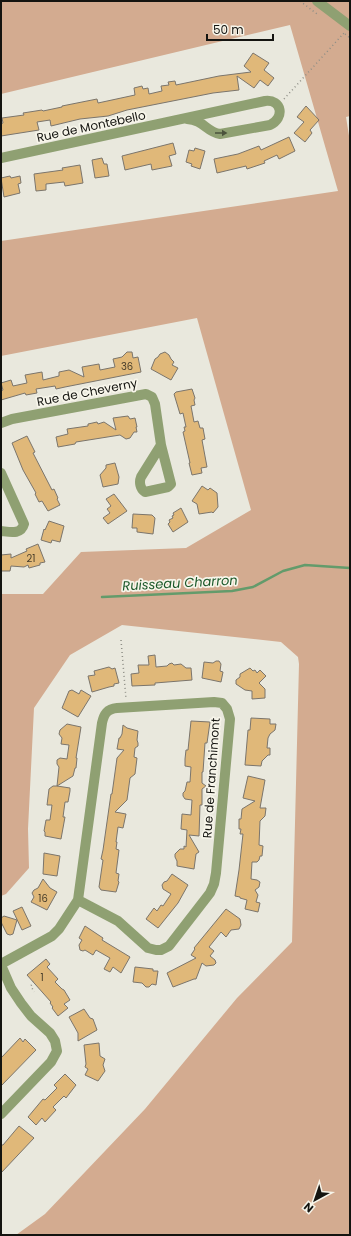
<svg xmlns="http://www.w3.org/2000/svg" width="351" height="1236" font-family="Poppins,sans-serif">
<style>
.green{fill:#d3ab90}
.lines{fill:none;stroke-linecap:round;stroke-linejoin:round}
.stream{stroke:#639b6b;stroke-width:2.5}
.building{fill:#e0b879;stroke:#7b756c}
.path{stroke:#8e8e86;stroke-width:1.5;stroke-dasharray:1 3;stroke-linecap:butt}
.minor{stroke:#8fa072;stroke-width:10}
.oneway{fill:#4b533c}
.labels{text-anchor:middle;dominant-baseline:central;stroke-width:3.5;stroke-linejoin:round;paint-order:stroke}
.number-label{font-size:10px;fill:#473d2a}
.street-label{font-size:12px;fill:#141410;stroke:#f7f5ea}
.water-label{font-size:13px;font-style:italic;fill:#1a5728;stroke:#f7f5ea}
</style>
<rect width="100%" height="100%" fill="#e9e8dd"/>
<path class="green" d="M 1,1 L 350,1 L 350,116 L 346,117 L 350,142 L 350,1235 L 16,1235 L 45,1214 L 145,1109 L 237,998 L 292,942 L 299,664 L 298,657 L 281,642 L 122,625 L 70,655 L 34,708 L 28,829 L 29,868 L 6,894 L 1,896 L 1,594 L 43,594 L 81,552 L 186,548 L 251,510 L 197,318 L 1,356 L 1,241 L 338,191 L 290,25 L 1,94 Z"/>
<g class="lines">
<path class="stream" d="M 102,597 L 232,591 L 253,587 L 283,571 L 305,565 L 350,568"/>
</g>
<g class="building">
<path d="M 253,53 L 269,63 L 264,70 L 274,78 L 268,86 L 260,80 L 254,88 L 237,76 L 239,90 L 213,93 L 127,110 L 108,116 L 80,119 L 51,126 L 50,120 L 37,122 L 39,130 L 1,136 L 1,124 L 3,123 L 2,118 L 24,115 L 23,113 L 42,110 L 43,111 L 62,107 L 62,106 L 97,99 L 98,103 L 135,95 L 134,88 L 142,86 L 143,89 L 148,88 L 149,94 L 162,91 L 161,86 L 169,85 L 168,82 L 175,81 L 176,85 L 219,76 L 251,72 L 244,66 Z"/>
<path d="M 306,106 L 319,120 L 310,130 L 312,133 L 305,142 L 294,133 L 304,122 L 297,117 Z"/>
<path d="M 289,137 L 295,151 L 279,159 L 277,155 L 264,161 L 265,163 L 247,169 L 246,166 L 217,173 L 214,159 L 238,154 L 259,146 L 261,150 Z"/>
<path d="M 173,143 L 176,154 L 169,156 L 172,166 L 152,170 L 151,164 L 125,170 L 122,156 Z"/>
<path d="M 195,148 L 205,151 L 200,169 L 191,166 L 192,164 L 186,162 L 189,150 L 194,151 Z"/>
<path d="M 102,158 L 104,164 L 107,164 L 109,176 L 95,178 L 92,160 Z"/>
<path d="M 80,165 L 83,183 L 65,186 L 64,182 L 46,184 L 46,190 L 36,191 L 34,174 L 63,170 L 62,168 Z"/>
<path d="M 10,176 L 11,178 L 20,176 L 21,183 L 18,184 L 20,193 L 4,197 L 1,178 Z"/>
<path d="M 127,352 L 132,352 L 133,358 L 138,357 L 141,372 L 65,387 L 56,389 L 55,386 L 36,389 L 37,393 L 26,395 L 25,393 L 1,400 L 1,391 L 3,390 L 1,383 L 11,380 L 13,386 L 27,383 L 25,375 L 42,372 L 43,380 L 59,376 L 59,372 L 69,370 L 84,377 L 82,367 L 99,364 L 100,370 L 115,367 L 113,359 L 122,357 Z"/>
<path d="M 165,352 L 169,355 L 171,359 L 174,362 L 172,365 L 178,368 L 171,380 L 151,369 L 155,359 L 158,357 L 160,354 Z"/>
<path d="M 192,389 L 195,398 L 194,400 L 195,405 L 191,406 L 194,422 L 198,421 L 200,428 L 203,428 L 205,439 L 202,440 L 207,467 L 201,468 L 202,473 L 192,475 L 189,463 L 190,463 L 183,432 L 185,431 L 184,427 L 186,427 L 183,413 L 180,414 L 174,394 L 176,392 Z"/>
<path d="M 128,416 L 130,419 L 135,418 L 137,427 L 136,427 L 137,432 L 134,432 L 130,438 L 126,439 L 120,435 L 76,442 L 75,444 L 58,447 L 56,437 L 68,434 L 67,429 L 88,426 L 88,424 L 97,422 L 98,424 L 104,422 L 116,430 L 113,418 Z"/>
<path d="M 27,436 L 35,452 L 33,453 L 52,490 L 54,489 L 58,498 L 57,499 L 60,505 L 48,511 L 42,501 L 39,502 L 35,494 L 36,493 L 23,470 L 12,443 Z"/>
<path d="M 115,463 L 119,477 L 118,484 L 103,487 L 100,475 L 106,468 L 106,465 Z"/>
<path d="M 202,486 L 208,490 L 210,488 L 217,493 L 218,507 L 213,513 L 212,512 L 199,514 L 197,504 L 192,501 Z"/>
<path d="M 114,494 L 127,511 L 108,524 L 103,518 L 110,513 L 107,509 L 111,506 L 106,499 Z"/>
<path d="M 181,508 L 188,522 L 173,532 L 168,524 L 170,522 L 169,520 L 173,518 L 172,516 L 174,515 L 173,513 Z"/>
<path d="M 133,514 L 152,515 L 155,518 L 153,534 L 137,532 L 137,528 L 132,528 Z"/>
<path d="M 49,521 L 64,526 L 60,542 L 52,540 L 51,543 L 41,540 L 44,529 L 45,530 Z"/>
<path d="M 38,544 L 45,562 L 40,563 L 40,565 L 29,568 L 28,565 L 24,567 L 11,566 L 10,571 L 1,571 L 1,555 L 11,554 L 11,558 L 27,551 L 26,549 Z"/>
<path d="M 155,655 L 156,667 L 167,666 L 169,664 L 172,663 L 174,665 L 181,664 L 186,668 L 191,668 L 192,680 L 155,683 L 155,685 L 132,686 L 131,674 L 139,673 L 138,665 L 149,665 L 148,656 Z"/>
<path d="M 216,661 L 219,661 L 221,664 L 220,671 L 223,672 L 221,682 L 202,678 L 204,662 L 213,663 Z"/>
<path d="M 109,667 L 112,669 L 115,668 L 119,683 L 114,684 L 114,686 L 109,687 L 92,692 L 88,676 L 95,675 L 94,671 Z"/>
<path d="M 250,668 L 253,671 L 255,670 L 257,673 L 260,670 L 266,676 L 259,683 L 265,689 L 265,698 L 252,699 L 252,691 L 245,690 L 236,684 L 236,680 L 240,677 L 240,674 Z"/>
<path d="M 72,690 L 79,694 L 81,690 L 91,696 L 78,717 L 62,708 L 69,691 Z"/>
<path d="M 251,718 L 270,719 L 270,724 L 276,724 L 275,730 L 270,734 L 268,738 L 267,748 L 270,748 L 270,755 L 268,755 L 262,761 L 261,766 L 245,765 L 248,730 L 250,730 Z"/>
<path d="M 191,721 L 210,722 L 207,743 L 205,743 L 203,772 L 202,772 L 202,783 L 206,786 L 202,789 L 202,805 L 200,805 L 199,836 L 189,835 L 199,852 L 196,854 L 194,869 L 177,866 L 177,861 L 175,857 L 175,854 L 180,849 L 184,849 L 184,846 L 186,847 L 187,830 L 181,829 L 182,814 L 191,815 L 192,800 L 185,799 L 183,796 L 183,793 L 185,791 L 187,782 L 190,782 L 191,767 L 185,766 L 185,759 L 186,750 L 188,750 Z"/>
<path d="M 67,724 L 81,727 L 76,758 L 77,758 L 76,768 L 75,768 L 73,776 L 57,786 L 70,788 L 70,791 L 68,802 L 65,802 L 63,817 L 65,817 L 61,839 L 45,836 L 45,832 L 44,831 L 46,820 L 50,820 L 52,805 L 47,805 L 49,789 L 53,786 L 57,786 L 59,767 L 57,764 L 57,760 L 60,758 L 67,759 L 69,745 L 61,744 L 62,738 L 59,734 L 60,730 Z"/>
<path d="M 123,725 L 127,728 L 138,731 L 137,740 L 138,743 L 138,746 L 135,748 L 134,757 L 137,758 L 135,774 L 130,778 L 127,800 L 115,812 L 126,814 L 123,828 L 118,827 L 116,842 L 117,842 L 116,849 L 119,850 L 116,873 L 119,874 L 118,881 L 119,882 L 116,892 L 101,890 L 99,887 L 103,860 L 101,859 L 103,850 L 111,794 L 112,794 L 117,758 L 124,750 L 117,749 L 119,738 L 120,738 L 122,734 Z"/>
<path d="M 248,776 L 265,780 L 260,808 L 266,808 L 265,816 L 260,821 L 259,845 L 263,846 L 262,856 L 260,856 L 259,860 L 257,862 L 252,862 L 251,879 L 257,880 L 260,882 L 259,887 L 255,890 L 258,895 L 256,902 L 260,903 L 258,912 L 245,909 L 247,900 L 240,898 L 240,897 L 235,896 L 239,870 L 243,834 L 240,834 L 241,829 L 239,829 L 239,819 L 241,819 L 242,809 L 255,801 L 243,798 Z"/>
<path d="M 44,853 L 60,856 L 57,876 L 43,874 Z"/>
<path d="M 172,874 L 188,885 L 178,903 L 158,928 L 146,919 L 154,908 L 157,911 L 161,905 L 163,906 L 171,894 L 163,889 L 162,885 L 164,882 L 167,881 Z"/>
<path d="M 43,879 L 50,888 L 57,892 L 47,910 L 31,902 L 34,897 L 32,893 L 34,890 L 38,888 Z"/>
<path d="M 22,907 L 31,926 L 22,930 L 13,911 Z"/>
<path d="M 226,909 L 240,919 L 241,925 L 239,929 L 231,930 L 226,937 L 221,932 L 209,947 L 214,951 L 210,956 L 215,960 L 216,963 L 214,965 L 206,966 L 202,963 L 196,979 L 194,979 L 173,987 L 167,973 L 196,958 L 191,955 L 195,949 L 194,948 Z"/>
<path d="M 4,916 L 17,920 L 13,934 L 10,935 L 7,934 L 1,922 L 1,918 Z"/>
<path d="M 85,926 L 103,938 L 102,940 L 130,957 L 121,973 L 113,967 L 110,972 L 104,969 L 110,958 L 96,950 L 93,955 L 85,950 L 83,951 L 80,950 L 79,945 L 82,940 L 79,938 Z"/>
<path d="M 46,959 L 50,964 L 47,967 L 58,979 L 55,982 L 62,989 L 64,990 L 70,1000 L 64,1004 L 68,1008 L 58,1016 L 52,1008 L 53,1007 L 50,1003 L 51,1002 L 27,975 Z"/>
<path d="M 135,967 L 153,969 L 153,971 L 158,971 L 156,985 L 152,984 L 149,987 L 146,987 L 142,983 L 133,982 Z"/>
<path d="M 84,1009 L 90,1018 L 93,1019 L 97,1030 L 78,1041 L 78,1033 L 69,1017 Z"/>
<path d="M 20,1038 L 23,1042 L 25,1039 L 36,1050 L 1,1086 L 1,1058 Z"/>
<path d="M 99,1043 L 100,1056 L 105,1059 L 103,1065 L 105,1071 L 98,1081 L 85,1075 L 88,1069 L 85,1067 L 86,1064 L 84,1045 Z"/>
<path d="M 65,1074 L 76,1085 L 66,1098 L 64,1096 L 53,1107 L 56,1110 L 45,1122 L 42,1118 L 36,1125 L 28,1117 L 43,1099 L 45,1100 L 57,1088 L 54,1085 Z"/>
<path d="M 19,1126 L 34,1138 L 1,1173 L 1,1145 L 3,1145 Z"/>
</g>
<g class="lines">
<g class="path">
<path d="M 300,1 L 317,14"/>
<path d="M 345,34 L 350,38"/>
<path d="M 284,99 L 344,33"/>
<path d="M 121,640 L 126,699"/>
<path d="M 33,981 L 31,986 L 34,992"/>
</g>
<g class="minor">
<path d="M 317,1 L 350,26"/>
<path d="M 1,158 L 265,101 C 282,99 285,118 270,125 L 220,134 C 206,132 204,120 187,119"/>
<path d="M 1,423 L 12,419 L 146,394 L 152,397 L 155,404 L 161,445 L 171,484 L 168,487 L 145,492 C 140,489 139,482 141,477 L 161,445"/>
<path d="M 1,473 L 24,524 C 21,535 10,532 1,531"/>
<path d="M 1,964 L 52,936 L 59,929 L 78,900 L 102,723 C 104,714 107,709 117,708 L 214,702 L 222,703 L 227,709 L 230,719 L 216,873 L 214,884 L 210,893 L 169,946 L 161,950 L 156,950 L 148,948 L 118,921 L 78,900"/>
<path d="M 1,965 L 11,988 L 21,1003 L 31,1016 L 50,1033 L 55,1041 L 57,1051 L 51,1062 L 1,1114"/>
</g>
</g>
<defs><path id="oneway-solid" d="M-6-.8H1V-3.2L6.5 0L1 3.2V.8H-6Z"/></defs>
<use class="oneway" href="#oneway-solid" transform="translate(221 133)"/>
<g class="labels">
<g class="number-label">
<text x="127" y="366">36</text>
<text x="31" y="558">21</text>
<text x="43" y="898">16</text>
<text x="42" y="977">1</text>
</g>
<g class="street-label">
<text transform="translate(91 126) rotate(-12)">Rue de Montebello</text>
<text transform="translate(87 392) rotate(-11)">Rue de Cheverny</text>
<text transform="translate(211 778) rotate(-86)">Rue de Franchimont</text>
</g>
<g class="water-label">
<text transform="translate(180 583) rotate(-3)">Ruisseau Charron</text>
</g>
</g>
<rect width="351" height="1236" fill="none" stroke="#141410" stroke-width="4"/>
<g transform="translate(315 1200) rotate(220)" stroke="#f7f5ea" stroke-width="3" paint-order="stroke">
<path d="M0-3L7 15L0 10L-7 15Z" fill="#141410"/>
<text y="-6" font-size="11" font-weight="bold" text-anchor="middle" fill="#141410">N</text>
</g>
<path d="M207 34v6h66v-6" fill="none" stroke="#141410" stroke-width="2"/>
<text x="213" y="34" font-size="12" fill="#141410" stroke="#f7f5ea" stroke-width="3" paint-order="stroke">50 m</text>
</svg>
